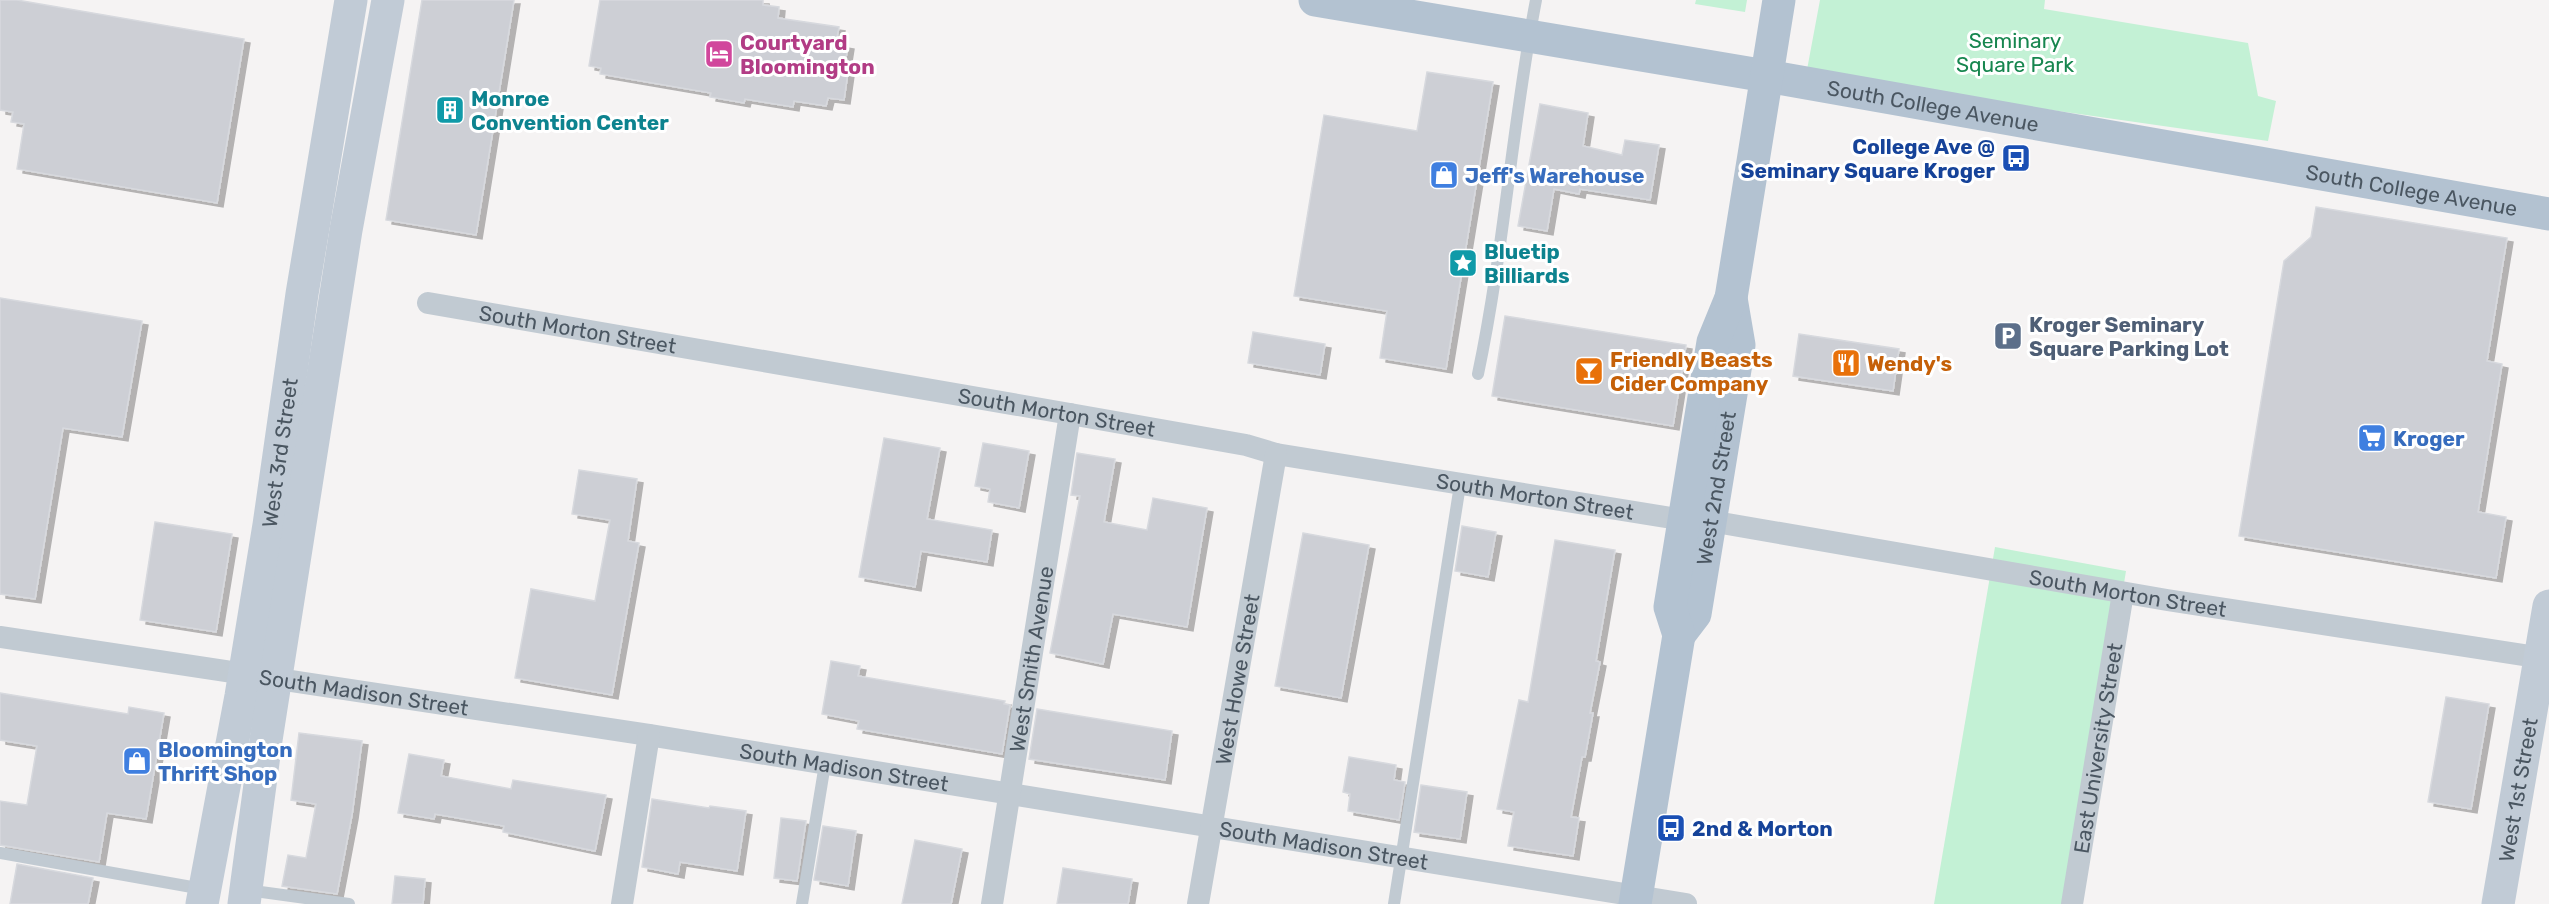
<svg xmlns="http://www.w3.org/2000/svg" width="2549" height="904" font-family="Rubik,sans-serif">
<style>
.green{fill:#c3f1d5}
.building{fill:#cdcfd5;stroke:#d7d9de;stroke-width:1.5;filter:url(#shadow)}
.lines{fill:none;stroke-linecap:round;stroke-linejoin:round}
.lane{stroke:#c1cad2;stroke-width:12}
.street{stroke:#c1cad2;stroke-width:22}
.secondary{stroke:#c1cbd6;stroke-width:33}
.primary{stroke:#b3c2d1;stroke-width:33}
.labels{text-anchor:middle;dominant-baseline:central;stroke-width:6;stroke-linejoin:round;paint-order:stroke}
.park-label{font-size:21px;fill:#17864f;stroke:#fff}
.hotel-label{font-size:21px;font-weight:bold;fill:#b23c85;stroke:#fff;text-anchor:start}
.culture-label{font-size:21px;font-weight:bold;fill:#0d838f;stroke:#fff;text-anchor:start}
.street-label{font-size:21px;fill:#4a5661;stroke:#fff}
.transit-label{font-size:21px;font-weight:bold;fill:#164399;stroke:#fff;text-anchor:end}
.shop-label{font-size:21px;font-weight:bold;fill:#366cbe;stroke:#fff;text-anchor:start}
.service-label{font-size:21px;font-weight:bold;fill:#4e5e75;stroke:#fff;text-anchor:start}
.food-label{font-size:21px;font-weight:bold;fill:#c56008;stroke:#fff;text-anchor:start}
</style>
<defs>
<filter id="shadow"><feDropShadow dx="6" dy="4" stdDeviation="0" flood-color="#0004"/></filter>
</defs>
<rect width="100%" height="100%" fill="#f5f3f3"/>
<g class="green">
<path d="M 1696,0 L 1747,0 L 1745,12 L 1695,4 Z"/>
<path d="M 1820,0 L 2045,0 L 2044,9 L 2248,43 L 2258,96 L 2276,101 L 2268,141 L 1806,75 Z"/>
<path d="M 1995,547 L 2126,571 L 2072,904 L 1934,904 Z"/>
</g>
<g class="building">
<path d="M 0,0 L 17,0 L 244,39 L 217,203 L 17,169 L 24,124 L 11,122 L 13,112 L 0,110 Z"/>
<path d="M 422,0 L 514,0 L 476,235 L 386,220 Z"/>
<path d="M 600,0 L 763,0 L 763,5 L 779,7 L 778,18 L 839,27 L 836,43 L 848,45 L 845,64 L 849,65 L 844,100 L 828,98 L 826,106 L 794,101 L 793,107 L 745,99 L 744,103 L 710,97 L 711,93 L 600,74 L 601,68 L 589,66 Z"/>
<path d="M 1427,72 L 1493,82 L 1446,369 L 1380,358 L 1387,311 L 1294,296 L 1324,115 L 1417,131 Z"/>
<path d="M 1540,104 L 1588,113 L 1583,146 L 1622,155 L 1625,140 L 1659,145 L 1650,200 L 1580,189 L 1579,194 L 1554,189 L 1547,231 L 1518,226 Z"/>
<path d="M 2316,207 L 2507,238 L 2487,361 L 2502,364 L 2478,512 L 2506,517 L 2496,578 L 2239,536 L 2284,261 L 2311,237 Z"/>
<path d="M 0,298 L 142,321 L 122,437 L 63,428 L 35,599 L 0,594 Z"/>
<path d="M 1505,316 L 1686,345 L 1673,426 L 1492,396 Z"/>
<path d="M 1253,332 L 1325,344 L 1320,375 L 1248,363 Z"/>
<path d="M 1799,334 L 1899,349 L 1893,391 L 1793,376 Z"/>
<path d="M 884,438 L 940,448 L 927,519 L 992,530 L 987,562 L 921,551 L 915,587 L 859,577 Z"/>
<path d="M 983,443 L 1029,451 L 1019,508 L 988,502 L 990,489 L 975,486 Z"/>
<path d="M 1077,453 L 1115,459 L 1104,522 L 1147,530 L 1153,498 L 1207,508 L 1187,627 L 1113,614 L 1103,664 L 1050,653 L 1080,496 L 1071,495 Z"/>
<path d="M 579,470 L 637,479 L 628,541 L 639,543 L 612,695 L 515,678 L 531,589 L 595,601 L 610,520 L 572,514 Z"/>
<path d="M 155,522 L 232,534 L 216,632 L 140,620 Z"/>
<path d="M 1462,526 L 1496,532 L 1488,577 L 1455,571 Z"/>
<path d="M 1303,533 L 1369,545 L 1341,698 L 1275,686 Z"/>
<path d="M 1555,540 L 1615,550 L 1596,661 L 1600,662 L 1590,713 L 1593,713 L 1585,757 L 1582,757 L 1571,817 L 1579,818 L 1573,856 L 1508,846 L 1514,812 L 1497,809 L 1519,700 L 1528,702 Z"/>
<path d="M 831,661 L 860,666 L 858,676 L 1005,701 L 1004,704 L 1010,705 L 1002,754 L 857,729 L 859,721 L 822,714 Z"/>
<path d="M 0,693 L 128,714 L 129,707 L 164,713 L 146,819 L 107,813 L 99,862 L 0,845 L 0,801 L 27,805 L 37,746 L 0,740 Z"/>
<path d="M 2446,697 L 2489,704 L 2471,809 L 2428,802 Z"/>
<path d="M 1037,709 L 1172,731 L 1165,780 L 1029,759 Z"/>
<path d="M 299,733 L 362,741 L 352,815 L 337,894 L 282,886 L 288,855 L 306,858 L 316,804 L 291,800 Z"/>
<path d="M 409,754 L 444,760 L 441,776 L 511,789 L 513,780 L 606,795 L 595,851 L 503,832 L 504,826 L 435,814 L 434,819 L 398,813 Z"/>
<path d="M 1349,757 L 1396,765 L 1394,780 L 1405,782 L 1399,820 L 1348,811 L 1350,794 L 1343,792 Z"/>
<path d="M 1421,785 L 1467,792 L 1460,839 L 1414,832 Z"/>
<path d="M 652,799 L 709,808 L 710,806 L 746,811 L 737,871 L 680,862 L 678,874 L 642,867 Z"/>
<path d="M 781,818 L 806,821 L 797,881 L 774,878 Z"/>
<path d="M 823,826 L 856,831 L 848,886 L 814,880 Z"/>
<path d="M 915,840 L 962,849 L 951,904 L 902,904 Z"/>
<path d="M 17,864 L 93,878 L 88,904 L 10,904 Z"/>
<path d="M 1063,868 L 1132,879 L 1128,904 L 1057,904 Z"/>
<path d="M 395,876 L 425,879 L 423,904 L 392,904 Z"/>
</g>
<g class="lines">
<g class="lane">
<path d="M 1478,374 C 1504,251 1512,124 1536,0"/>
<path d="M 0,853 L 203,889"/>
<path d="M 247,890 L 349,904"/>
<path d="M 802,904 L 825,764"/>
<path d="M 1394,904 L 1460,485"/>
</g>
<g class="street">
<path id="s1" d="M 428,303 L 1070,414 L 1246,445 L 1276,454 L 1684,520"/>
<path id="s2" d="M 1710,521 L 2167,600 L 2549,659"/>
<path id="s3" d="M 0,637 L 649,735 L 1686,904"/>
<path d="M 622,904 L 649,735"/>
<path id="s4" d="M 992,904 L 1070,414"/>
<path id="s5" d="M 1198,904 L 1276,454"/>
<path id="s6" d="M 2072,904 L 2123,593"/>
</g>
<g class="secondary">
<path id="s7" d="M 202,904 L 241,696 L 269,525 L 302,294 L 351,0"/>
<path d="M 244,904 L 266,740 L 346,230 L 388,0"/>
<path id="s8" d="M 2498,904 L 2549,606"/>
</g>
<g class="primary">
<path id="s9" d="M 1315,0 L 1766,76 L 2549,214"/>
<path id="s10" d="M 1679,635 L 1695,614 L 1739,345 L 1731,298"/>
<path d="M 1635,904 L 1679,635 L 1670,607 L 1713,342 L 1731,298 L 1779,0"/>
</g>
</g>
<defs>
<g id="hotel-square" transform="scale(1.5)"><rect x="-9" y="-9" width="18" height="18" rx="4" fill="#d1479c" stroke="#fff"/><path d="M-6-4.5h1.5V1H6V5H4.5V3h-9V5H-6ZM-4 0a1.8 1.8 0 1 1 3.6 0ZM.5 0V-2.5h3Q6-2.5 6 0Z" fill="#fff"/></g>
<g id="building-square" transform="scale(1.5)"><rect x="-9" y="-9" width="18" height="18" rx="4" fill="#0f9aa8" stroke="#fff"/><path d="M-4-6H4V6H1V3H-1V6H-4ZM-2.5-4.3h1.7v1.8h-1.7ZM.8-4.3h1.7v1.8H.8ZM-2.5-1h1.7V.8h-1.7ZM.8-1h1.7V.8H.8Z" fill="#fff"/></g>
<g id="bus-square" transform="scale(1.5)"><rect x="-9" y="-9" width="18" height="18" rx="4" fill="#1a4fb4" stroke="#fff"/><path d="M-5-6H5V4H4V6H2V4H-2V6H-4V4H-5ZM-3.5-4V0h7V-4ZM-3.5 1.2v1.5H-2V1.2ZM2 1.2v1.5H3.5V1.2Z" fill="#fff"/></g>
<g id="shop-square" transform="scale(1.5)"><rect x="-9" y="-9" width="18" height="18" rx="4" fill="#3f7fe0" stroke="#fff"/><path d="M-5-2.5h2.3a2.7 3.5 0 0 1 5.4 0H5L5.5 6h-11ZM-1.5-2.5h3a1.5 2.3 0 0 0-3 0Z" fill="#fff"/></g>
<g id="sight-square" transform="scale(1.5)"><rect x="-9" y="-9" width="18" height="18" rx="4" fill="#0f9aa8" stroke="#fff"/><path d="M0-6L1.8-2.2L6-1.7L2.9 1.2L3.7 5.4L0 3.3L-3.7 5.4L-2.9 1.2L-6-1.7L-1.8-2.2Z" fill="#fff"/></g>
<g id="parking-square" transform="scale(1.5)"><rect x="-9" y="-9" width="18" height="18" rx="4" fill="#5c6f8a" stroke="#fff"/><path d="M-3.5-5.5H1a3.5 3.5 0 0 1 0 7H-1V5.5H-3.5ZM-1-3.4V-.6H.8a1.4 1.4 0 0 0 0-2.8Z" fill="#fff"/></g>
<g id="restaurant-square" transform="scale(1.5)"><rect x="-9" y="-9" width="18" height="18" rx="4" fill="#e8710a" stroke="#fff"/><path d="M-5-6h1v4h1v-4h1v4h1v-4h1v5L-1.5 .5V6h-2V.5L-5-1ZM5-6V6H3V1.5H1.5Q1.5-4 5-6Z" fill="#fff"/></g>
<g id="bar-square" transform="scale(1.5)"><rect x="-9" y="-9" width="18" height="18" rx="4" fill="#e8710a" stroke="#fff"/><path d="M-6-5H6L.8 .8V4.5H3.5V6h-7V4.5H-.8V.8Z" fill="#fff"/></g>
<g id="supermarket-square" transform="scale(1.5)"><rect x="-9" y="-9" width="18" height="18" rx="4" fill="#3f7fe0" stroke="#fff"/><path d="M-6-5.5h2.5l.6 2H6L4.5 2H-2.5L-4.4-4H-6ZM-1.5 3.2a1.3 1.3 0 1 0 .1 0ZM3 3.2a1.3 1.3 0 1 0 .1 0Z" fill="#fff"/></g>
</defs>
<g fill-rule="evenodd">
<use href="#hotel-square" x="719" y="54"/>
<use href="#building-square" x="450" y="110"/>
<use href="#bus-square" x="2016" y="158"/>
<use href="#shop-square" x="1444" y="175"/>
<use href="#sight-square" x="1463" y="263"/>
<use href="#parking-square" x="2008" y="336"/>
<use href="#restaurant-square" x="1846" y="363"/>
<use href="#bar-square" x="1589" y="371"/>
<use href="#supermarket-square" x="2372" y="438"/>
<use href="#shop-square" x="137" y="761"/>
<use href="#bus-square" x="1671" y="828"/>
</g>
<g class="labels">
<g class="park-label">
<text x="2015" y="40">Seminary<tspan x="2015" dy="24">Square Park</tspan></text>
</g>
<g class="hotel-label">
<text x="740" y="42">Courtyard<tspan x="740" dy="24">Bloomington</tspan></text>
</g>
<g class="culture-label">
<text x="471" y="98">Monroe<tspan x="471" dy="24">Convention Center</tspan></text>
<text x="1484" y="251">Bluetip<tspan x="1484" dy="24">Billiards</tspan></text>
</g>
<g class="street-label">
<text stroke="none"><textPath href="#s9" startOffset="627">South College Avenue</textPath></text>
<text stroke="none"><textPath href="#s9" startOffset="1113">South College Avenue</textPath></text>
<text stroke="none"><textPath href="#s1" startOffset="152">South Morton Street</textPath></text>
<text stroke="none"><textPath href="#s1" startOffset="638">South Morton Street</textPath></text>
<text stroke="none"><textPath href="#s7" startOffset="458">West 3rd Street</textPath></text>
<text stroke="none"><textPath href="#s10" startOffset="154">West 2nd Street</textPath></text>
<text stroke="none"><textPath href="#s1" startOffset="1124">South Morton Street</textPath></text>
<text stroke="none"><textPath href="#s2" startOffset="424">South Morton Street</textPath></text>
<text stroke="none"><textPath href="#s4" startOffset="248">West Smith Avenue</textPath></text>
<text stroke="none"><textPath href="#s5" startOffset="228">West Howe Street</textPath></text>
<text stroke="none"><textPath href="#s3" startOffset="368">South Madison Street</textPath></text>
<text stroke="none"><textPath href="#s6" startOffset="158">East University Street</textPath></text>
<text stroke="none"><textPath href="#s3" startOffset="854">South Madison Street</textPath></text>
<text stroke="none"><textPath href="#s8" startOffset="116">West 1st Street</textPath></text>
<text stroke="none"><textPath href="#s3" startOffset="1340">South Madison Street</textPath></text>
</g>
<g class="transit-label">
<text x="1995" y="146">College Ave @<tspan x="1995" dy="24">Seminary Square Kroger</tspan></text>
<text x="1692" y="828" text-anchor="start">2nd &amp; Morton</text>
</g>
<g class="shop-label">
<text x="1465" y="175">Jeff's Warehouse</text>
<text x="2393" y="438">Kroger</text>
<text x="158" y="749">Bloomington<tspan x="158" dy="24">Thrift Shop</tspan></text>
</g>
<g class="service-label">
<text x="2029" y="324">Kroger Seminary<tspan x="2029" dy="24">Square Parking Lot</tspan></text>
</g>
<g class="food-label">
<text x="1610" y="359">Friendly Beasts<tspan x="1610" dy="24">Cider Company</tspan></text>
<text x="1867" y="363">Wendy's</text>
</g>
</g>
</svg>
